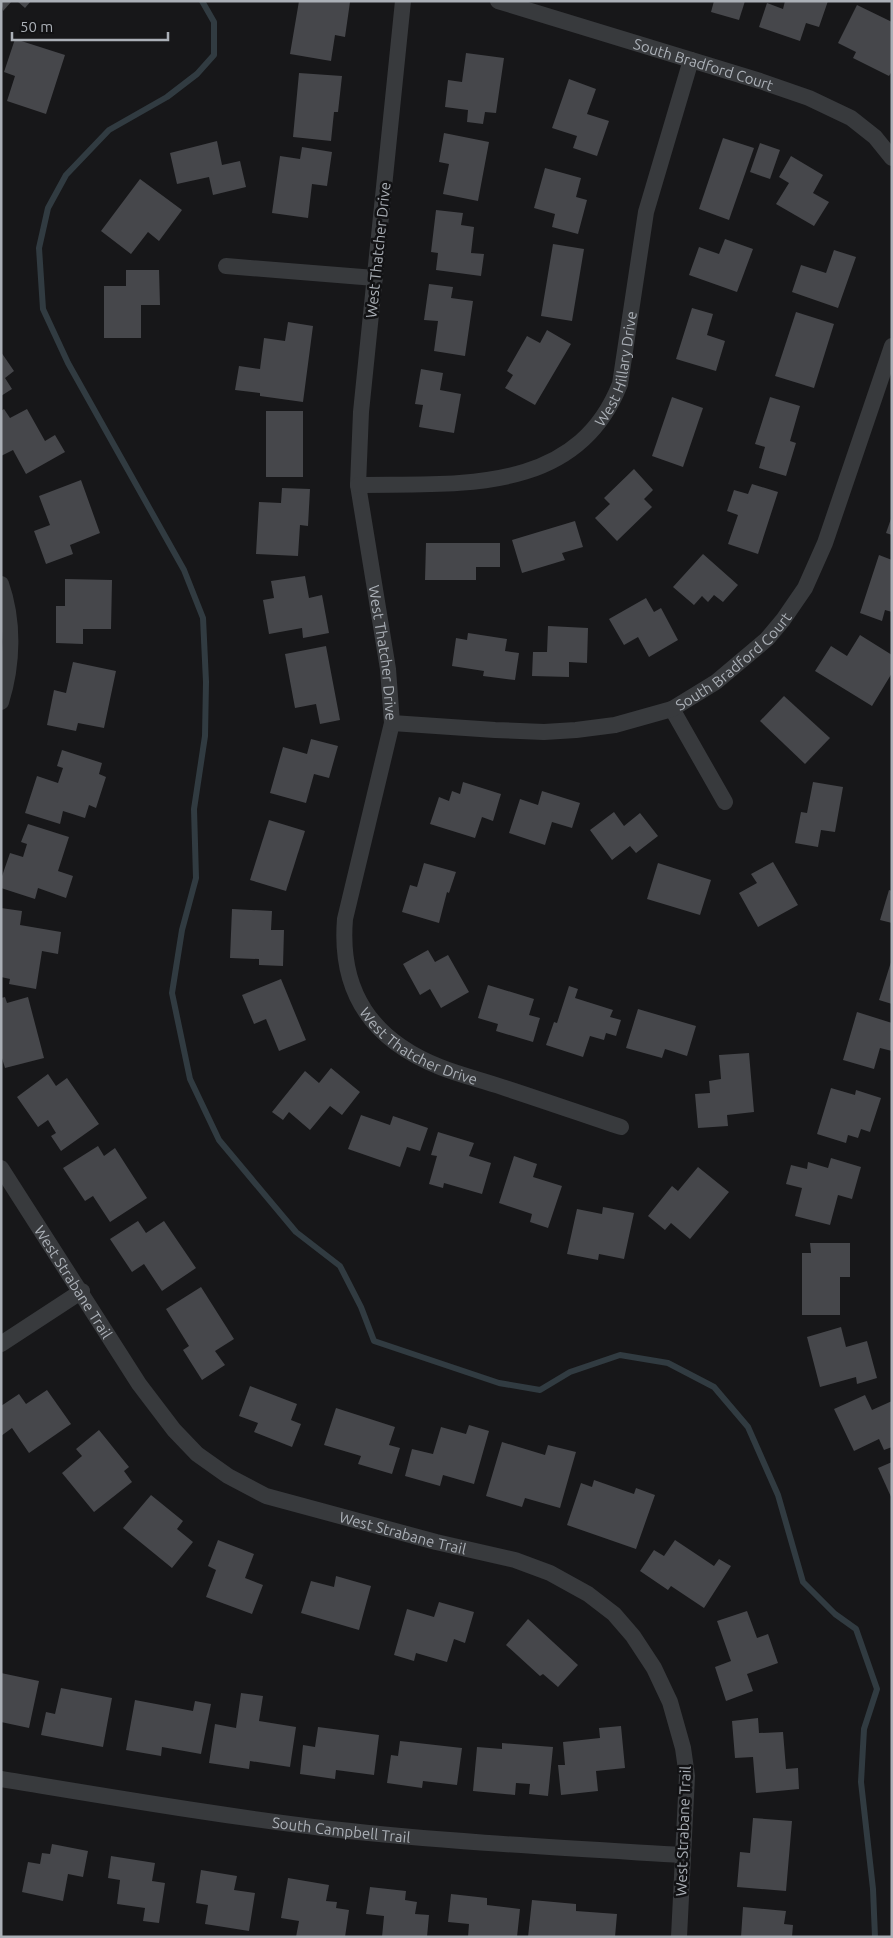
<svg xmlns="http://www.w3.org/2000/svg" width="893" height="1938" font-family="Ubuntu,sans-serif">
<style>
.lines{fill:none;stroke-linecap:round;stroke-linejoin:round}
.stream{stroke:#313b41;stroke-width:6}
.building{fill:#46474b}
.street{stroke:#383a3d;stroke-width:16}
.labels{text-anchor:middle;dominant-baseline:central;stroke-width:5;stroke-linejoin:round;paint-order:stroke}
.street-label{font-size:15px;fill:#abb0b7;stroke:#121214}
</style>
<rect width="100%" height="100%" fill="#171719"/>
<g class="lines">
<path class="stream" d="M 202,1 L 214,22 L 214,55 L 197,74 L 167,97 L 109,130 L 66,175 L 48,208 L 39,248 L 43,309 L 68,363 L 184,570 L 203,618 L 206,682 L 205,736 L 194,809 L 196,878 L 182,930 L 172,993 L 190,1079 L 219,1140 L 296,1232 L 340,1266 L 361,1307 L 374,1341 L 499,1383 L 540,1390 L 570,1372 L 620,1355 L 668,1363 L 714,1387 L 748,1427 L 778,1495 L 803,1582 L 835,1614 L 856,1629 L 877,1689 L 864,1729 L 861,1782 L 873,1889 L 875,1937"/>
</g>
<g class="building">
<path d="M 1,1 L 12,1 L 3,11 Z"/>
<path d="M 17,1 L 31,1 L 25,8 Z"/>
<path d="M 299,1 L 350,2 L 345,37 L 335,35 L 331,61 L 290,54 Z"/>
<path d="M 714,1 L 745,1 L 739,20 L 711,12 Z"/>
<path d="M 785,1 L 828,1 L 819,27 L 806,23 L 800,41 L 759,27 L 767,3 L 783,9 Z"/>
<path d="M 857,5 L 892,22 L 892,71 L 889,76 L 853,58 L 856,52 L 838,43 Z"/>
<path d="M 15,39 L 65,55 L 46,114 L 7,101 L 15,76 L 4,72 Z"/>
<path d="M 466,53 L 504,58 L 496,113 L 485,112 L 483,124 L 467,122 L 468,110 L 445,107 L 448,80 L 462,82 Z"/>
<path d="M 299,73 L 342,76 L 338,112 L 334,112 L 331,141 L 293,137 Z"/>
<path d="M 569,79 L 596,89 L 587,114 L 609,121 L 597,156 L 573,148 L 577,136 L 552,128 Z"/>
<path d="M 444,133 L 489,142 L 478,201 L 443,194 L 449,164 L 439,162 Z"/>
<path d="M 723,138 L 754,148 L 729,220 L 699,209 Z"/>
<path d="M 217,141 L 222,165 L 240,161 L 246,187 L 213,195 L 209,177 L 177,184 L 170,153 Z"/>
<path d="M 760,143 L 780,150 L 770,179 L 750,172 Z"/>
<path d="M 302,147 L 332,152 L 327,186 L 312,184 L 308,218 L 272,213 L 280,156 L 300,159 Z"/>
<path d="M 791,156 L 823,175 L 813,193 L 829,202 L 814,226 L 776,204 L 789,183 L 779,177 Z"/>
<path d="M 545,168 L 581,178 L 576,197 L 587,200 L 578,234 L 552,227 L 555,214 L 534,208 Z"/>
<path d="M 140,179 L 182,210 L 159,241 L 148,232 L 131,254 L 101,231 Z"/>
<path d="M 436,210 L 463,213 L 461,225 L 474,227 L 471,253 L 484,254 L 481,276 L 436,270 L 438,253 L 431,252 Z"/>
<path d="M 725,239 L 753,249 L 737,292 L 689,275 L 699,247 L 719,254 Z"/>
<path d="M 553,244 L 584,249 L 572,321 L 541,316 Z"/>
<path d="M 834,250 L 856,257 L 838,308 L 792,292 L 801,265 L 826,273 Z"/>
<path d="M 126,270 L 159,270 L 160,305 L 141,305 L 141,338 L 104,338 L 104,286 L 126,286 Z"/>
<path d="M 429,284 L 453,287 L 451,298 L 473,301 L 465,356 L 434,351 L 438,321 L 424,320 Z"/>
<path d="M 692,308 L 713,314 L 707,335 L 725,341 L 716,371 L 676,359 Z"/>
<path d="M 796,312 L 834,324 L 814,388 L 775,376 Z"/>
<path d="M 288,322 L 313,326 L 303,402 L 260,396 L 260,393 L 235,390 L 239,366 L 260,369 L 264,338 L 285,341 Z"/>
<path d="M 547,330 L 571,344 L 535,405 L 505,388 L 513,375 L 507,371 L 527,336 L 540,343 Z"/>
<path d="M 1,352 L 14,371 L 5,378 L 12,389 L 1,396 Z"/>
<path d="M 421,369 L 443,373 L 440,390 L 461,394 L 454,433 L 419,427 L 423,405 L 415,404 Z"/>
<path d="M 672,397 L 703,408 L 683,467 L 652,456 Z"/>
<path d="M 770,397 L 800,406 L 790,441 L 796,443 L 786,476 L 759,468 L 765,447 L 755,444 Z"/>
<path d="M 4,409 L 10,418 L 27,409 L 45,441 L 55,435 L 65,452 L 26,474 L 13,450 L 1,456 L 1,411 Z"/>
<rect x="266" y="411" width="37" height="66"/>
<path d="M 634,469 L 653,490 L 644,499 L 652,507 L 617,541 L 595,518 L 610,504 L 604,498 Z"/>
<path d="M 81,480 L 100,533 L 70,545 L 73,554 L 46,564 L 34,531 L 50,525 L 39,496 Z"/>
<path d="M 752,484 L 778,492 L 758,554 L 728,544 L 738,515 L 727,511 L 734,490 L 748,494 Z"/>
<path d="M 282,488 L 310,489 L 308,526 L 300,525 L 298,556 L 256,554 L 259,502 L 281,503 Z"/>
<path d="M 892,516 L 892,535 L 886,533 Z"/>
<path d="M 575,521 L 583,547 L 562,553 L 565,560 L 522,573 L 512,540 Z"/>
<path d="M 426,543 L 500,543 L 500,567 L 476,567 L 476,580 L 425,580 Z"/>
<path d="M 703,554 L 738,585 L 723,602 L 714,595 L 708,602 L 702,596 L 694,605 L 673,587 Z"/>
<path d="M 879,555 L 892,560 L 892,612 L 885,610 L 882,621 L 860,613 Z"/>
<path d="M 305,576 L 309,598 L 322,595 L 329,633 L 303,638 L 302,628 L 269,634 L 263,600 L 274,598 L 271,581 Z"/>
<path d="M 65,579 L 112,580 L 111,629 L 83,629 L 83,644 L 56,643 L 56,606 L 65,606 Z"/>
<path d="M 646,598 L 654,612 L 661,608 L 678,640 L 649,657 L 638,637 L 624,645 L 609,619 Z"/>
<path d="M 548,626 L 588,628 L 587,663 L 569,662 L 569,677 L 532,676 L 533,652 L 547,652 Z"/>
<path d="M 468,633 L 507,639 L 505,651 L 519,653 L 515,680 L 483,676 L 484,671 L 452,666 L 456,638 L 467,640 Z"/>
<path d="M 860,635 L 892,655 L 892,673 L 872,706 L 815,671 L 831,646 L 847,656 Z"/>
<path d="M 326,646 L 340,720 L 320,724 L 316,704 L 295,708 L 285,654 Z"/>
<path d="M 73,662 L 116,671 L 104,728 L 78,723 L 76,731 L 47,725 L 54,690 L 66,693 Z"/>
<path d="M 784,696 L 830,738 L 805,764 L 760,721 Z"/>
<path d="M 311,739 L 338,746 L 329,778 L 314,774 L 306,803 L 270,793 L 283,747 L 307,754 Z"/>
<path d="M 62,750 L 102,763 L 99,774 L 106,777 L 96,808 L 89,805 L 85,818 L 63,811 L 60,824 L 25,813 L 37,776 L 58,783 L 63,768 L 57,766 Z"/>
<path d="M 463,782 L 501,794 L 493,821 L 482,817 L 475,838 L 430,824 L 439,797 L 449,801 L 452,791 L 460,794 Z"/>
<path d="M 813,782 L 843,787 L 835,832 L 821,830 L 818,847 L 795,843 L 801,812 L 807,813 Z"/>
<path d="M 542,791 L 580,803 L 572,828 L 552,822 L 545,845 L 509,833 L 520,799 L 538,805 Z"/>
<path d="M 614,812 L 624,826 L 640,813 L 658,836 L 636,853 L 630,846 L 612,860 L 590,830 Z"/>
<path d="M 269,820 L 305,831 L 286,891 L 250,880 Z"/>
<path d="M 28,824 L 69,837 L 58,871 L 73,876 L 66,898 L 38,888 L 35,899 L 1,888 L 1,879 L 10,853 L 23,857 L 27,844 L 21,842 Z"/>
<path d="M 773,862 L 798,905 L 758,927 L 739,893 L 757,883 L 751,874 Z"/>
<path d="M 424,863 L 456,872 L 449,893 L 447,892 L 439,923 L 402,912 L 410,885 L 417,887 Z"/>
<path d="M 658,863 L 711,880 L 700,915 L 647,899 Z"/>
<path d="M 889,890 L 892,891 L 892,923 L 880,920 Z"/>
<path d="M 1,908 L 22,911 L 20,925 L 61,932 L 58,954 L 42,951 L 36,989 L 9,984 L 10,979 L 1,977 Z"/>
<path d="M 232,909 L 272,911 L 271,930 L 284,930 L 283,966 L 259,965 L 259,959 L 230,958 Z"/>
<path d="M 428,950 L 435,962 L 448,955 L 469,992 L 441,1008 L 430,989 L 420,995 L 403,964 Z"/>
<path d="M 892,959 L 892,1004 L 879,1000 Z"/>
<path d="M 281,979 L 306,1040 L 279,1051 L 266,1019 L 254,1024 L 242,995 Z"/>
<path d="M 488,985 L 534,999 L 529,1015 L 540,1018 L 533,1042 L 496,1031 L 498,1024 L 478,1018 Z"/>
<path d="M 569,986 L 578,989 L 575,998 L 613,1010 L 610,1017 L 621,1020 L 616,1036 L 606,1033 L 604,1040 L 590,1036 L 583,1057 L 546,1045 L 554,1022 L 557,1023 Z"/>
<path d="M 5,997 L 7,1003 L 28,997 L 44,1058 L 5,1068 L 1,1055 L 1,998 Z"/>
<path d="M 638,1009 L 696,1026 L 687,1056 L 665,1049 L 662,1058 L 626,1048 Z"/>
<path d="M 857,1012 L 892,1023 L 892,1051 L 880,1048 L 874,1069 L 843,1060 Z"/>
<path d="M 749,1053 L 754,1112 L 727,1115 L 728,1126 L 698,1128 L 695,1094 L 710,1093 L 709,1081 L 721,1079 L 719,1055 Z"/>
<path d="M 331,1068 L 360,1092 L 342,1115 L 330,1106 L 310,1130 L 289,1112 L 283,1120 L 272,1112 L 305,1071 L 319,1083 Z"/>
<path d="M 48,1074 L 56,1086 L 67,1078 L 99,1124 L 61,1151 L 51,1136 L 56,1133 L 48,1120 L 38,1127 L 17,1097 Z"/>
<path d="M 831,1088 L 855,1095 L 856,1090 L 881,1098 L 870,1132 L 861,1129 L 858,1138 L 848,1135 L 846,1143 L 817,1134 Z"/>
<path d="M 361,1115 L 390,1125 L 393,1116 L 428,1128 L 420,1151 L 407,1147 L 400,1167 L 348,1149 Z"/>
<path d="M 438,1132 L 474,1143 L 469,1156 L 491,1163 L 482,1194 L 444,1183 L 443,1188 L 429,1184 L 437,1156 L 431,1155 Z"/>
<path d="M 98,1146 L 104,1156 L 115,1148 L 147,1198 L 110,1222 L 93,1196 L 85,1201 L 63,1168 Z"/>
<path d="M 514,1156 L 537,1164 L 533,1177 L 562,1186 L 548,1228 L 530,1222 L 532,1214 L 499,1203 Z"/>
<path d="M 831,1158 L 861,1167 L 852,1199 L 838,1195 L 830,1225 L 795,1216 L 802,1188 L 786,1184 L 791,1165 L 807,1169 L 808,1162 L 828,1168 Z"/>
<path d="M 698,1167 L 729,1192 L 690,1239 L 671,1223 L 665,1230 L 648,1216 L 672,1186 L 678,1191 Z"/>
<path d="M 603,1207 L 634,1213 L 624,1259 L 599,1254 L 598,1260 L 567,1254 L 577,1209 L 602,1214 Z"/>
<path d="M 138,1221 L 146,1233 L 164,1221 L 196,1268 L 162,1291 L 144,1264 L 132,1272 L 110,1239 Z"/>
<path d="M 810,1243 L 850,1243 L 850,1277 L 840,1277 L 840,1315 L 802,1315 L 802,1253 L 811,1253 Z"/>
<path d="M 201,1287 L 234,1339 L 215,1351 L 225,1365 L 202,1380 L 183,1350 L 189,1346 L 166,1309 Z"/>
<path d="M 841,1327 L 846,1347 L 867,1341 L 877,1378 L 857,1384 L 856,1377 L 820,1387 L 807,1337 Z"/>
<path d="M 250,1386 L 297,1404 L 291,1420 L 301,1424 L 292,1447 L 254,1432 L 258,1423 L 239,1416 Z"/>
<path d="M 47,1390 L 71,1424 L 29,1453 L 12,1428 L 1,1436 L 1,1406 L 19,1394 L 26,1404 Z"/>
<path d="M 865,1395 L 872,1410 L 892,1401 L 892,1447 L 884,1450 L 879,1439 L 854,1451 L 834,1409 Z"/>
<path d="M 336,1408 L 395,1427 L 389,1445 L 400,1448 L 392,1474 L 358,1464 L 361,1456 L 324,1445 Z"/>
<path d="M 469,1425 L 489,1431 L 474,1484 L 443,1475 L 440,1486 L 405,1476 L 412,1449 L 433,1454 L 441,1427 L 466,1434 Z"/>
<path d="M 99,1430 L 129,1467 L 124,1471 L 132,1482 L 94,1512 L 62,1473 L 82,1456 L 76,1449 Z"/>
<path d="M 502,1442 L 545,1455 L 548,1445 L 576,1452 L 560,1508 L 525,1498 L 522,1507 L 486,1496 Z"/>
<path d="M 892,1462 L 892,1499 L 878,1468 Z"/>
<path d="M 594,1480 L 634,1494 L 636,1488 L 655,1495 L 636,1549 L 567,1525 L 581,1483 L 592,1487 Z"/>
<path d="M 151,1495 L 183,1521 L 177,1529 L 193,1542 L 172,1568 L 123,1528 Z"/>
<path d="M 218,1540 L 254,1554 L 245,1578 L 263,1585 L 252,1614 L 206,1597 L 216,1570 L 208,1566 Z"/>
<path d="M 675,1540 L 714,1566 L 719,1559 L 731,1566 L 704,1608 L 671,1586 L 668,1590 L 640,1571 L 654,1550 L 664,1556 Z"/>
<path d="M 336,1576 L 371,1586 L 359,1630 L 301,1613 L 311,1581 L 334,1587 Z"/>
<path d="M 439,1602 L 474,1612 L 465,1643 L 454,1639 L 447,1662 L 416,1653 L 414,1661 L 394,1655 L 407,1609 L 434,1617 Z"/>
<path d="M 747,1611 L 757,1638 L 768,1634 L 778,1663 L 747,1674 L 753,1691 L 726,1701 L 715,1667 L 731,1661 L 717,1621 Z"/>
<path d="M 528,1619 L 578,1665 L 558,1687 L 543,1674 L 540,1676 L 506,1645 Z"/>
<path d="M 1,1673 L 39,1681 L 29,1728 L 1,1722 Z"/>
<path d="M 61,1688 L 112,1698 L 103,1747 L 41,1735 L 46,1712 L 55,1714 Z"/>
<path d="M 241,1693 L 263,1696 L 259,1721 L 296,1727 L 290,1767 L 250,1761 L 249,1769 L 209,1763 L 215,1724 L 236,1728 Z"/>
<path d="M 135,1700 L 193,1711 L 195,1701 L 211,1704 L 201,1754 L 162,1747 L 161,1756 L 126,1750 Z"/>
<path d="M 758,1718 L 759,1733 L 783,1732 L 786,1769 L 798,1768 L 799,1789 L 756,1793 L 753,1757 L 735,1758 L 732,1721 Z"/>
<path d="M 621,1726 L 625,1768 L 596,1771 L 598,1791 L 561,1795 L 558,1765 L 565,1765 L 563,1742 L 600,1738 L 599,1728 Z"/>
<path d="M 318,1727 L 379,1735 L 374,1775 L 336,1770 L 335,1779 L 300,1774 L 303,1745 L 315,1747 Z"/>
<path d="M 400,1741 L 462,1748 L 457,1785 L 423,1781 L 422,1788 L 387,1783 L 391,1755 L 398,1756 Z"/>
<path d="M 502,1743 L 553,1747 L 548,1796 L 529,1794 L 530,1784 L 516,1783 L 515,1795 L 473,1791 L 477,1747 L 502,1749 Z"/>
<path d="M 753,1818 L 792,1821 L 786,1891 L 737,1887 L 740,1852 L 750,1853 Z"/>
<path d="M 52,1844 L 88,1851 L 83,1877 L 68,1874 L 63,1901 L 22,1892 L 28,1862 L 40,1864 L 42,1853 L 50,1854 Z"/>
<path d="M 111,1856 L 155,1863 L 152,1881 L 165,1883 L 159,1923 L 143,1921 L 145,1908 L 117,1904 L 120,1880 L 108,1878 Z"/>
<path d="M 201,1870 L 237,1876 L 234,1890 L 255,1893 L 249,1931 L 205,1924 L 208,1905 L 196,1903 Z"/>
<path d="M 288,1878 L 329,1885 L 326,1901 L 337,1902 L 336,1908 L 349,1910 L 345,1937 L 296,1937 L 299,1921 L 281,1918 Z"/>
<path d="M 370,1887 L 406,1891 L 405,1900 L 417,1902 L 415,1914 L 429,1915 L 427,1937 L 382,1937 L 384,1916 L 366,1914 Z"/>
<path d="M 451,1894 L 487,1898 L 487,1905 L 520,1909 L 517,1937 L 468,1937 L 469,1924 L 448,1922 Z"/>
<path d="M 532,1900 L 576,1904 L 576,1911 L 617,1914 L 615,1937 L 528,1937 Z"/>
<path d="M 743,1907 L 786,1911 L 784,1924 L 793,1925 L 792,1937 L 741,1937 Z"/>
</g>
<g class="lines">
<g class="street">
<path id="s1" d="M 403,1 L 361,412 L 358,485 L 388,669 L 392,723 L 345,919 C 339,992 372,1040 440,1067 C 460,1075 481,1080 502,1087 C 542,1100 582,1114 621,1127"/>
<path id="s2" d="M 498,1 L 760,81 L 809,98 L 851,118 L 875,137 L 892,158"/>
<path d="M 226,266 L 375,278"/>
<path id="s3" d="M 358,485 C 458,483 576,496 620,384 L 646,212 L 691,60"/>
<path d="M 1,584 C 14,621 13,664 1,702"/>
<path d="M 672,709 L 725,802"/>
<path id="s4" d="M 392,723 L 495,730 L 544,732 L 576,730 L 615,725 L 672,709 L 716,682 L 767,639 L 783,620 L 805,588 L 825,543 L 892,346"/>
<path id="s5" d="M 1,1168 L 139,1384 L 174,1430 L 197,1454 L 228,1476 L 266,1496 L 436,1542 L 515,1560 L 550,1573 L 588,1594 L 614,1614 L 633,1636 L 654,1668 L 670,1702 L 683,1748 L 687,1776 L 679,1937"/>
<path d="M 1,1344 L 82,1291"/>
<path id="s6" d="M 1,1779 C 111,1797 221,1816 331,1829 C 448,1842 565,1848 682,1855"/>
</g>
</g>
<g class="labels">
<g class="street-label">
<text stroke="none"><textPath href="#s2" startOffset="215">South Bradford Court</textPath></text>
<text transform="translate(378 250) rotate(-84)">West Thatcher Drive</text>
<text stroke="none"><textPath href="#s3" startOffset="316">West Hillary Drive</textPath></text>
<text stroke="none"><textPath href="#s1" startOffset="656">West Thatcher Drive</textPath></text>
<text stroke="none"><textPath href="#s4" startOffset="361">South Bradford Court</textPath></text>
<text stroke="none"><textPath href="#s1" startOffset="1090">West Thatcher Drive</textPath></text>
<text stroke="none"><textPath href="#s5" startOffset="135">West Strabane Trail</textPath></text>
<text stroke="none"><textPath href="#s5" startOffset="570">West Strabane Trail</textPath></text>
<text stroke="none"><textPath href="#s6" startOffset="344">South Campbell Trail</textPath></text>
<text transform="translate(683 1831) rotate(-88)">West Strabane Trail</text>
</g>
</g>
<rect width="893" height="1938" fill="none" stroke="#abb0b7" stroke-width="5"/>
<path d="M12 32v8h156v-8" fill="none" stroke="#abb0b7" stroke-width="2.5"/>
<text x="20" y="32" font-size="15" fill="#abb0b7" stroke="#121214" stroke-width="4" paint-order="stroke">50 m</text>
</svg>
